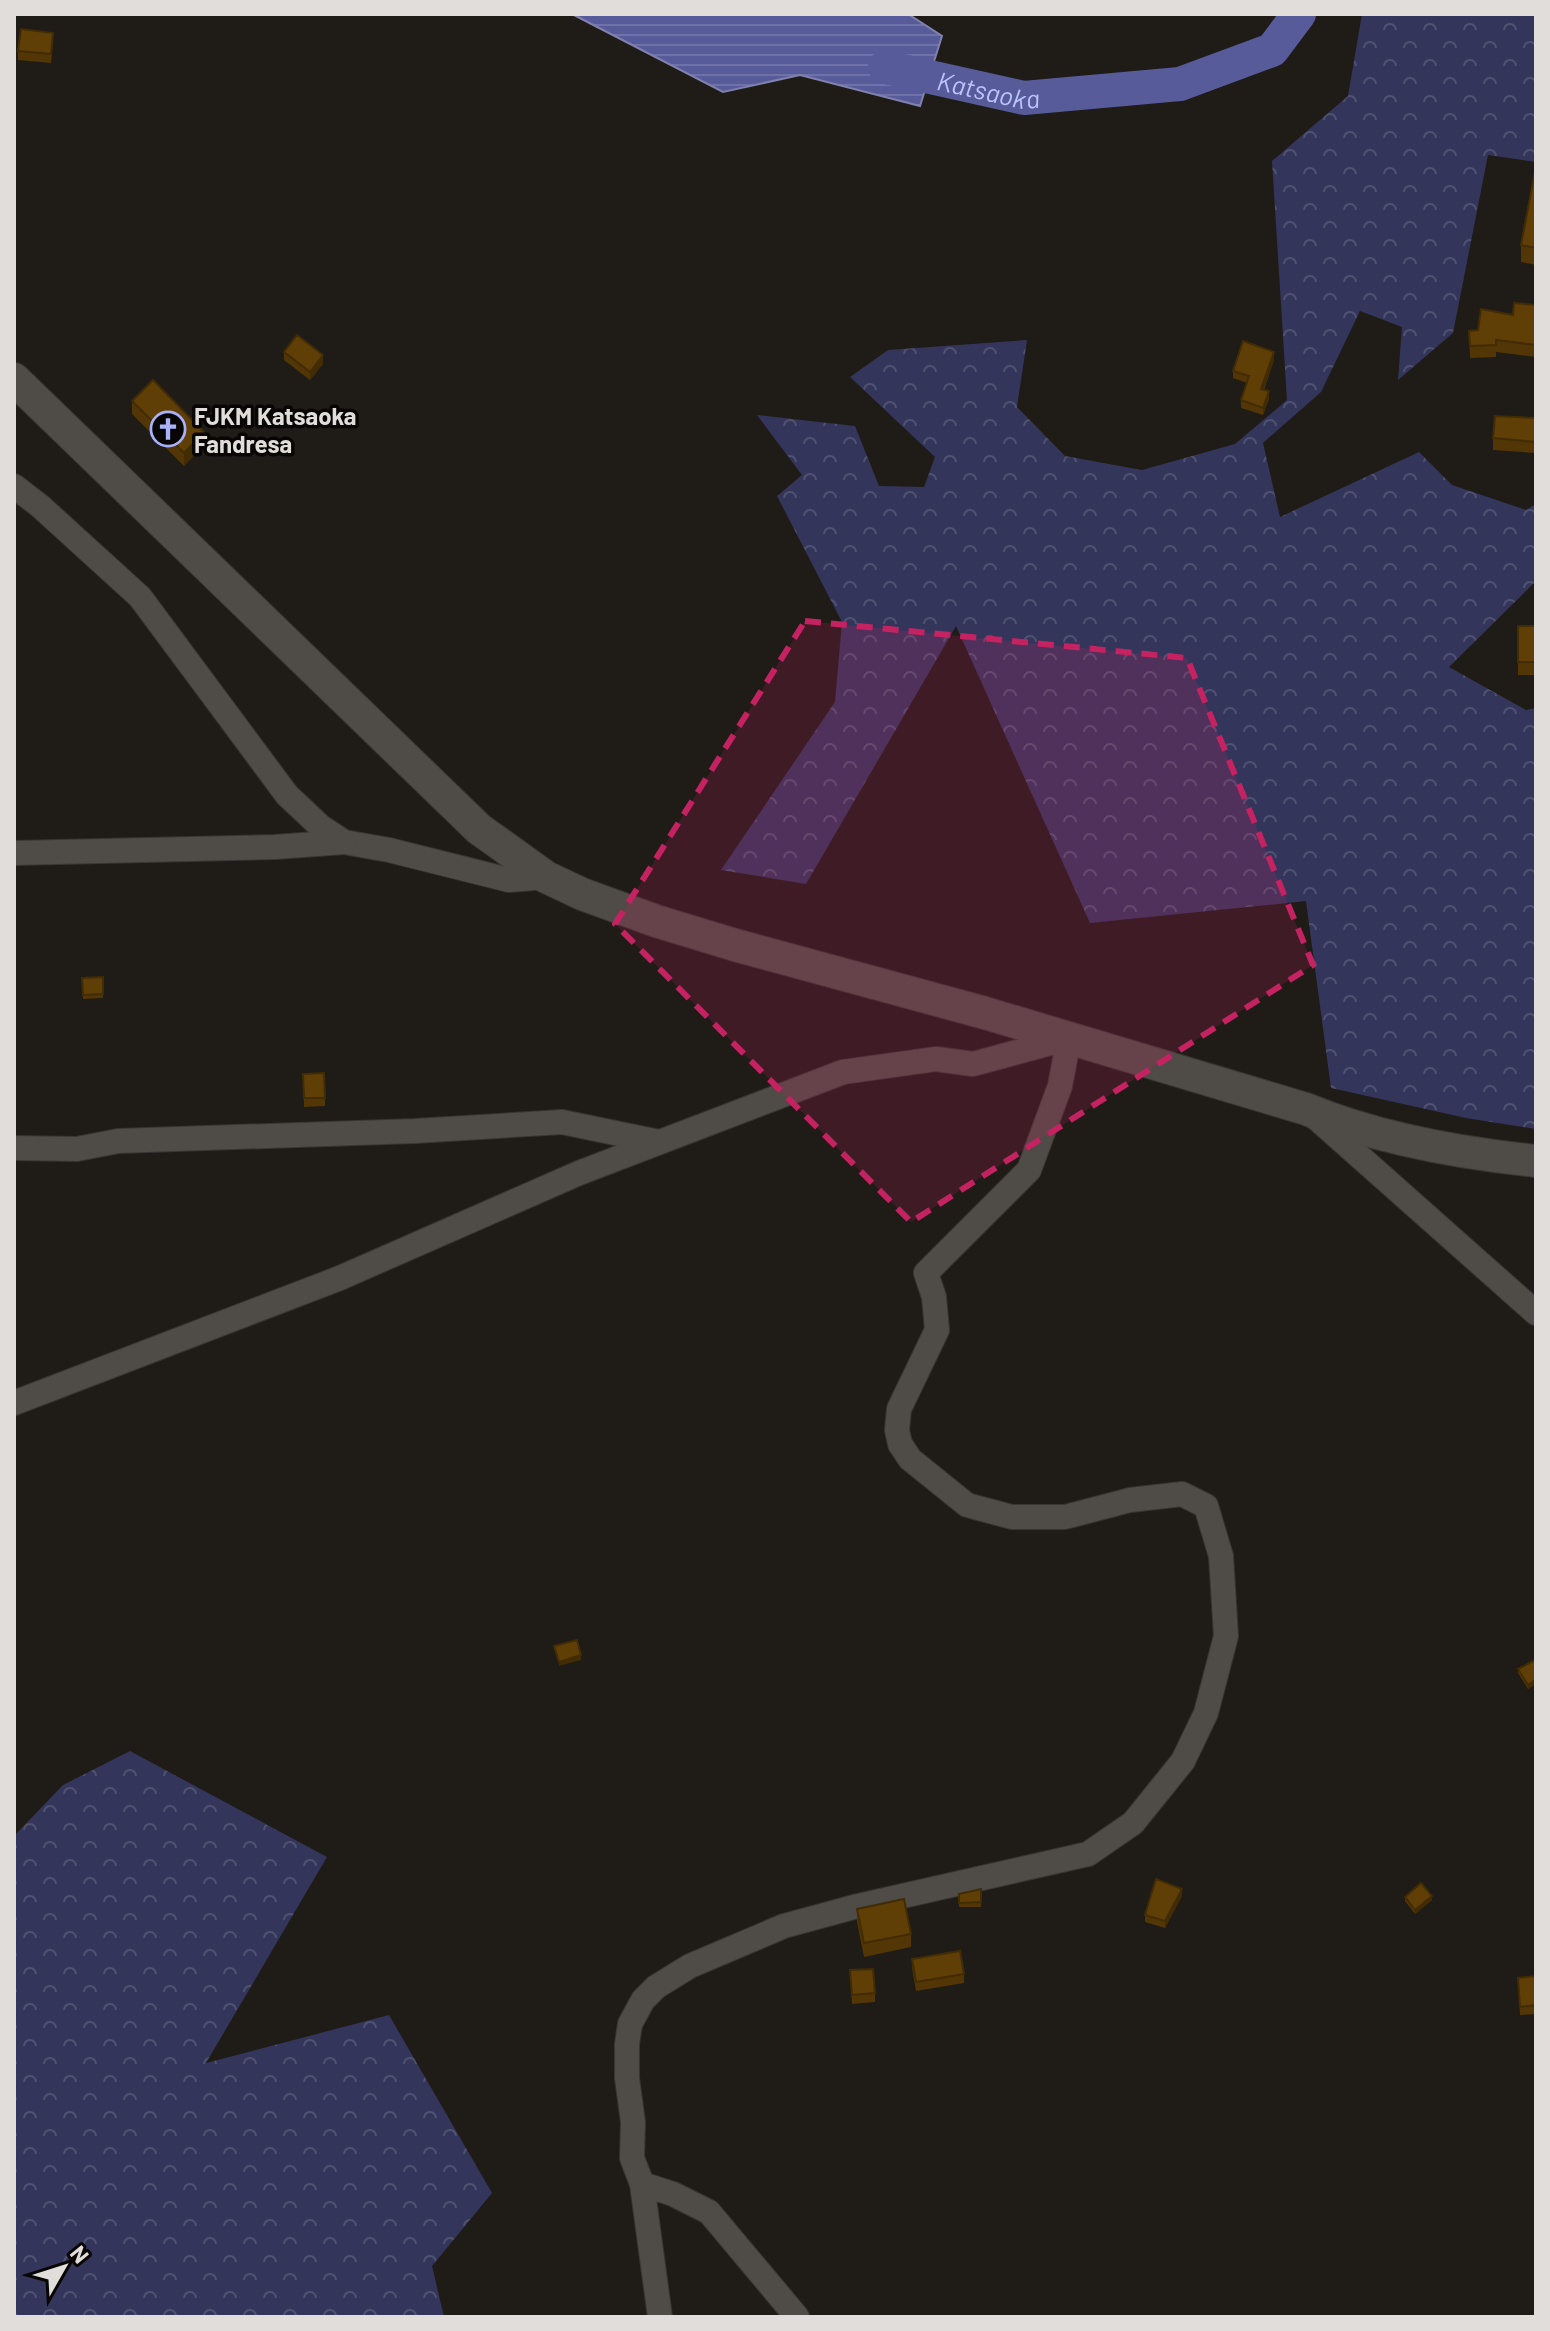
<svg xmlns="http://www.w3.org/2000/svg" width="1550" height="2331" font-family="Barlow,sans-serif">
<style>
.forest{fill:url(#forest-crowns)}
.water{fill:url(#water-rules);stroke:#8082ad;stroke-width:2}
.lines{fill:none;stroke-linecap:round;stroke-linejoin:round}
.river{stroke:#575b9a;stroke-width:34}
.minor-casing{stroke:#383533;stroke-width:26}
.secondary-casing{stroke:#383533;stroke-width:34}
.minor{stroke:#4f4b46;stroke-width:24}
.secondary{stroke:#4f4b46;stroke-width:32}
.wall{fill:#523605}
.shaded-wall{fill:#422c04}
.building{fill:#5f3f06;stroke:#422c04;stroke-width:2}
.marked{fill:#c42261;fill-opacity:0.2;stroke:#c42261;stroke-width:6;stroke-dasharray:16 10;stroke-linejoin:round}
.labels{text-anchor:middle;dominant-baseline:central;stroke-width:7;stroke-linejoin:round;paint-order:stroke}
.poi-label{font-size:24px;font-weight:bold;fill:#e0ddda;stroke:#080605;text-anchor:start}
.water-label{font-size:26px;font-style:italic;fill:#bdc3fb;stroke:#080605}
</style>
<defs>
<pattern id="forest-crowns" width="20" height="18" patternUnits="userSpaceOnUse" patternTransform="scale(2)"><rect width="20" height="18" fill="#33355b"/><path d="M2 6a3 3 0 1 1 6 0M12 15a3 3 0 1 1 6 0" fill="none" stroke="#505272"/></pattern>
<pattern id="water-rules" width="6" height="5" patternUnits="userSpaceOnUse" patternTransform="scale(2)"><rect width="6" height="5" fill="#575b9a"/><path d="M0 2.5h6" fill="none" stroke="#6f72a8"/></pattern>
</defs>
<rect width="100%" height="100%" fill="#1f1b17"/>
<g class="forest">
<path d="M 1362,14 L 1536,14 L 1536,162 L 1488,155 L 1453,333 L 1398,380 L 1402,327 L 1360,311 L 1321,392 L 1263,443 L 1280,517 L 1419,452 L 1452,485 L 1526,510 L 1536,504 L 1536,581 L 1449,667 L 1526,710 L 1536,708 L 1536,1129 L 1466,1118 L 1331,1088 L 1306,901 L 1090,923 L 956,626 L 806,884 L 721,870 L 835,702 L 842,622 L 777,496 L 802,475 L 757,415 L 855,426 L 879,486 L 924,487 L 935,457 L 850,377 L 888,350 L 1027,340 L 1017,407 L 1065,456 L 1142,470 L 1235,444 L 1287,400 L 1272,161 L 1348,96 Z"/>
<path d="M 130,1751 L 327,1857 L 206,2063 L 389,2015 L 492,2193 L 432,2266 L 444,2317 L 14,2317 L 14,1836 L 63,1785 Z"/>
</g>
<path class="water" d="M 572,14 L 908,14 L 942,36 L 920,106 L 800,75 L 723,92 Z"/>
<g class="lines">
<path class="river" id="s1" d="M 885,67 L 1024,98 L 1180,84 L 1272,50 L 1299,14"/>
<g class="minor-casing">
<g id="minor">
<path d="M 14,486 L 40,506 L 140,597 L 287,795 L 321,827 L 344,842 L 389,850 L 509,880 L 546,877"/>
<path d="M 14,853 L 275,847 L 344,842"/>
<path d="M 1314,1116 L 1536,1313"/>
<path d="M 14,1148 L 77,1149 L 118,1141 L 415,1131 L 562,1122 L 659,1142"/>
<path d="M 14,1403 L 340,1278 L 579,1173 L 843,1072 L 936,1059 L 973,1064 L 1069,1038 L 1060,1086 L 1029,1170 L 926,1273 L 934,1297 L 937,1330 L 899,1409 L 897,1430 L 900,1444 L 910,1459 L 967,1505 L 1012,1517 L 1065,1517 L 1130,1500 L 1182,1494 L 1206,1506 L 1221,1556 L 1226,1636 L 1206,1713 L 1183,1761 L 1133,1823 L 1088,1854 L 854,1907 L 784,1926 L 690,1966 L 656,1987 L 643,2000 L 630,2024 L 627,2044 L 627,2078 L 633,2122 L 632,2158 L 642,2184 L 660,2317"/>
<path d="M 642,2184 L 673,2194 L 709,2212 L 797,2317"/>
</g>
</g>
<g class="secondary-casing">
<path id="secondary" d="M 14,379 L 479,829 L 546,877 L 582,894 L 656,921 L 735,945 L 985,1013 L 1306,1109 C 1378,1139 1459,1153 1536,1161"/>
</g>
<use href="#minor" class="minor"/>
<use href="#secondary" class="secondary"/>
</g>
<g class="wall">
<path d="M 53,42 L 51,63 L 18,60 L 18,51 Z"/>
<path d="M 1536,171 L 1536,265 L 1521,262 L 1521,245 Z"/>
<path d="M 1536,305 L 1536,357 L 1496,352 L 1496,357 L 1470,358 L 1469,331 L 1478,330 Z"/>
<path d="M 284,352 L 323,364 L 310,380 L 284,360 Z"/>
<path d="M 1274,360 L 1264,390 L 1269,399 L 1263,415 L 1241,408 L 1241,400 L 1247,383 L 1233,378 L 1233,371 Z"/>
<path d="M 132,401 L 204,445 L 184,466 L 132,414 Z"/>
<path d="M 1536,418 L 1536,453 L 1493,450 L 1493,438 Z"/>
<rect x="1518" y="626" width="18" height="49"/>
<path d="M 82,978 L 103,994 L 103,998 L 83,999 Z"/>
<path d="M 303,1074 L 325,1098 L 325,1106 L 304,1107 Z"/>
<path d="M 1536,1662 L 1536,1684 L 1528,1689 L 1518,1673 L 1518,1669 Z"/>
<path d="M 981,1889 L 981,1907 L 959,1907 L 959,1894 Z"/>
<path d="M 1182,1896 L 1165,1928 L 1145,1922 L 1145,1915 Z"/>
<path d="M 1405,1897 L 1432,1900 L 1415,1914 L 1405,1901 Z"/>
<path d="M 857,1909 L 911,1934 L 911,1947 L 864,1957 L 857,1922 Z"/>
<path d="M 912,1959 L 964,1974 L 964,1983 L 916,1991 L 912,1968 Z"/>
<path d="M 850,1970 L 875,1993 L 875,2002 L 852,2004 Z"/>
<path d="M 1536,1976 L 1536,2014 L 1520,2015 L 1518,1978 Z"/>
</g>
<g class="shaded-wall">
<path d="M 1274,352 L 1274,360 L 1261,397 L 1261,389 Z"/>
<path d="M 323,355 L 323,364 L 310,380 L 310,372 Z"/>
<path d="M 1269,391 L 1269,399 L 1263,415 L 1263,408 Z"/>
<path d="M 204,432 L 204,445 L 184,466 L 184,453 Z"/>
<path d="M 581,1655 L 581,1660 L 559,1666 L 559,1662 Z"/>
<path d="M 1536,1679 L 1536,1684 L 1528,1689 L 1528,1685 Z"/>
<path d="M 1182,1889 L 1182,1896 L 1165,1928 L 1165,1921 Z"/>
<path d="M 1432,1896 L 1432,1900 L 1415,1914 L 1415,1910 Z"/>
</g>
<g class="building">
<path d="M 21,29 L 53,33 L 51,54 L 18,51 Z"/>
<path d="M 1535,171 L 1536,171 L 1536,248 L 1521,245 Z"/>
<path d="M 1514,303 L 1536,305 L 1536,345 L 1496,340 L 1496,345 L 1470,346 L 1469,331 L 1478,330 L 1481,309 L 1513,315 Z"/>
<path d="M 297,335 L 323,355 L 310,372 L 284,352 Z"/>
<path d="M 1243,341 L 1274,352 L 1261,389 L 1269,391 L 1263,408 L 1241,400 L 1249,376 L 1233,371 Z"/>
<path d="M 153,380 L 204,432 L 184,453 L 132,401 Z"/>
<path d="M 1495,416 L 1536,418 L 1536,442 L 1493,438 Z"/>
<rect x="1518" y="626" width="18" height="36"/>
<path d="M 103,977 L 103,994 L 83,995 L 82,978 Z"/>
<path d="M 324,1073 L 325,1098 L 304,1098 L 303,1074 Z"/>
<path d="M 577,1640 L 581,1655 L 559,1662 L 554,1646 Z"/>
<path d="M 1535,1660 L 1536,1662 L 1536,1679 L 1528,1685 L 1518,1669 Z"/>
<path d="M 1156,1879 L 1182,1889 L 1165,1921 L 1145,1915 Z"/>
<path d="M 1421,1883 L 1432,1896 L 1415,1910 L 1405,1897 Z"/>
<path d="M 981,1889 L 981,1902 L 959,1903 L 959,1894 Z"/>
<path d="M 904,1899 L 911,1934 L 864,1943 L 857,1909 Z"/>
<path d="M 960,1951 L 964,1974 L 916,1982 L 912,1959 Z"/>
<path d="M 873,1969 L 875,1993 L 852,1995 L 850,1970 Z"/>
<path d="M 1536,1976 L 1536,2005 L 1520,2007 L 1518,1978 Z"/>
</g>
<path class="marked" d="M 805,621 L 1187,658 L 1313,965 L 911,1222 L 615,924 Z"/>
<defs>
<g id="church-ring" transform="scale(1.8)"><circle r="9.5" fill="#080605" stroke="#a9b0fc" stroke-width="1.5"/><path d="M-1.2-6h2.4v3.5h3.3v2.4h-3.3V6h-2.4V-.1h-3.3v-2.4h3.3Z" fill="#a9b0fc"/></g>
</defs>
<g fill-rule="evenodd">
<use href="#church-ring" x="168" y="429"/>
</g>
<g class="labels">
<g class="poi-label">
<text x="194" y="415">FJKM Katsaoka<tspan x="194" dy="28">Fandresa</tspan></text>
</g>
<g class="water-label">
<text stroke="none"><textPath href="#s1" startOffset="106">Katsaoka</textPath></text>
</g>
</g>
<rect width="1550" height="2331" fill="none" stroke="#e0ddda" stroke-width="32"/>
<g transform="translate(64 2267) rotate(51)" stroke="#080605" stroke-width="6" paint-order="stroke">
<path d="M0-6L14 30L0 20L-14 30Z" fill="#e0ddda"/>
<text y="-12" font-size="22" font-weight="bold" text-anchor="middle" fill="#e0ddda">N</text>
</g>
</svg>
